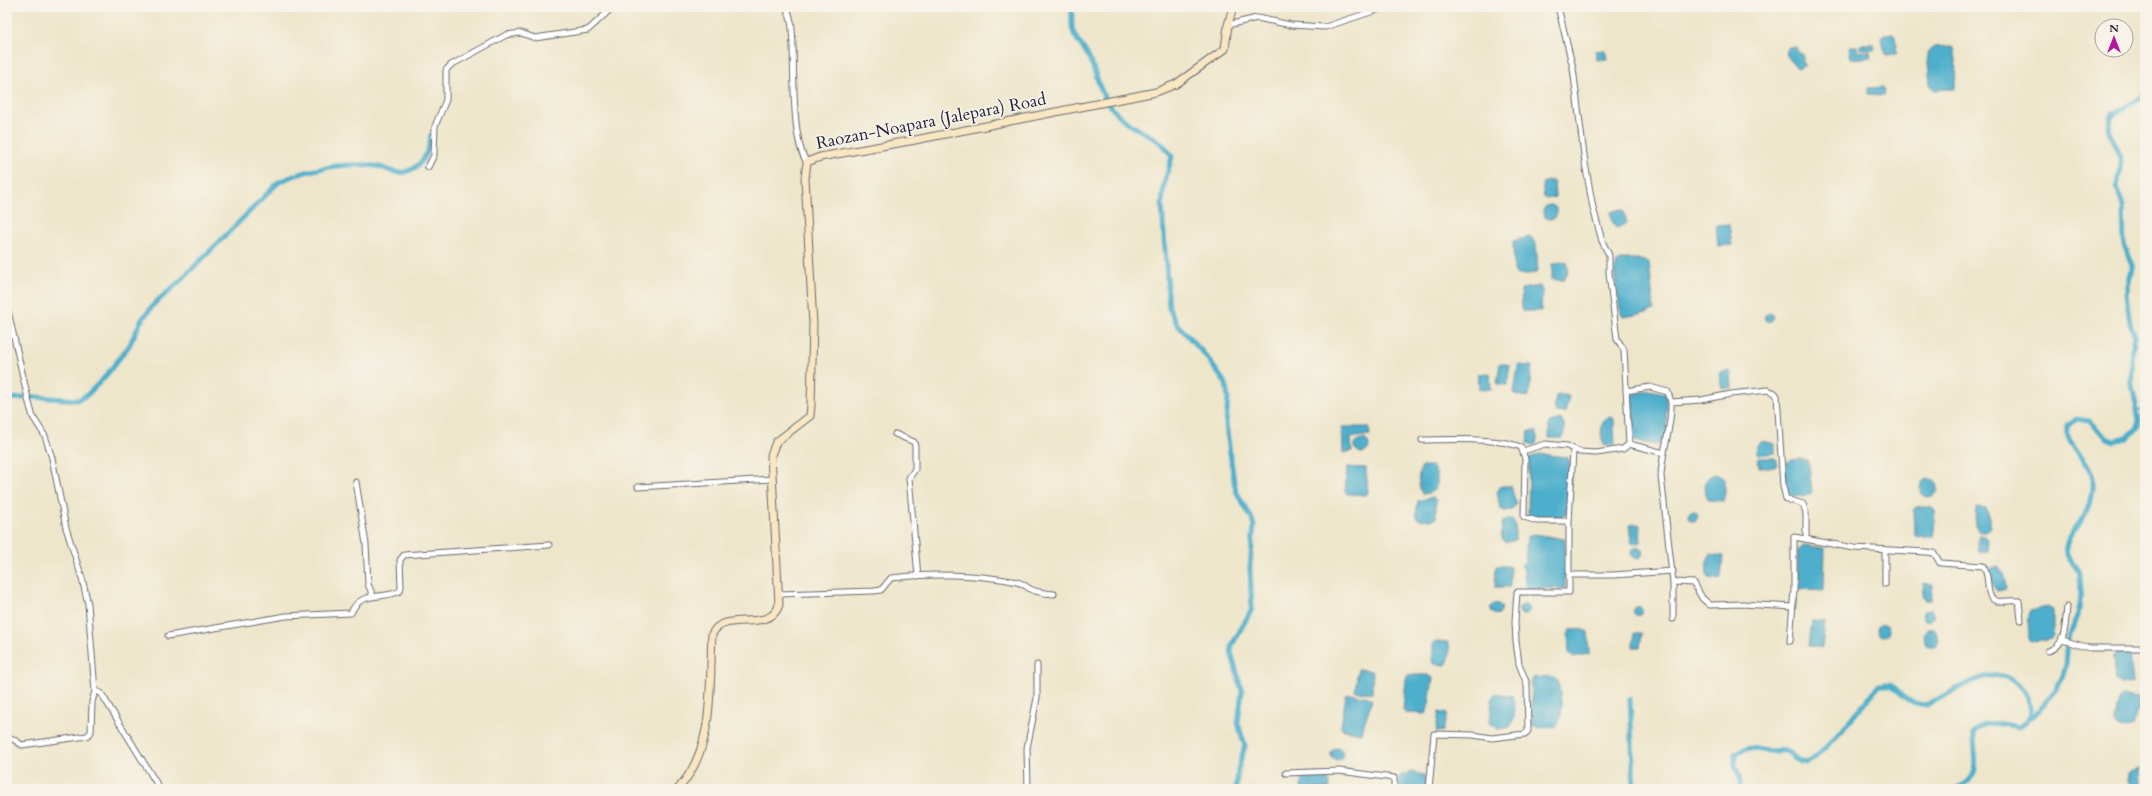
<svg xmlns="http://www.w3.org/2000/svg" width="2152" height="796" font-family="Cardo,serif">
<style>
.water{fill:#4dafcc;stroke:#386884}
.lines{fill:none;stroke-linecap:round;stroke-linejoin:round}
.stream{stroke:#4dafcc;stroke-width:1.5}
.canal{stroke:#4dafcc;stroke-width:5}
.minor-casing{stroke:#69676d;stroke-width:7}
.secondary-casing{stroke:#69676d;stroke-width:9}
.minor{stroke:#fff;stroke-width:5}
.secondary{stroke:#f9e7c3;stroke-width:7}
.labels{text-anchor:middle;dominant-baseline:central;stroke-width:3.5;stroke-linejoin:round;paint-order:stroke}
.street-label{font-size:17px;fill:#22223b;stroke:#f7f3e8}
</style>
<rect width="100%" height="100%" fill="#f7f3e8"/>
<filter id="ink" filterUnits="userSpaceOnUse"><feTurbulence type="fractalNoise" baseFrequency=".025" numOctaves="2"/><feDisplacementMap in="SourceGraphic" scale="8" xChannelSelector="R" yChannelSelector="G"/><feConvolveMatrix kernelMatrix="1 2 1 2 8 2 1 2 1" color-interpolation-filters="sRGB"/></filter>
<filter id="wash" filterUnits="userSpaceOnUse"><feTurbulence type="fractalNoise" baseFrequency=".012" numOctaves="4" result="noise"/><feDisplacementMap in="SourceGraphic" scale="16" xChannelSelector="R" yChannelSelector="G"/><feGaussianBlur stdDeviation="0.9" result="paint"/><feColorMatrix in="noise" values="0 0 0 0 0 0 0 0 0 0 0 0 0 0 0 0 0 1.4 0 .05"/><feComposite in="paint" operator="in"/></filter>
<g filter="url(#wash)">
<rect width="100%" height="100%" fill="#eee6cb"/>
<g class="water">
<path d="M 1893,33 L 1895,36 L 1897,54 L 1886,55 L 1881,38 L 1884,34 Z"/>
<path d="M 1861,44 L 1874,44 L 1875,49 L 1860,49 L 1860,45 Z"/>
<path d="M 1850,46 L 1856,46 L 1859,52 L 1870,51 L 1871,57 L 1851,59 L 1849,47 Z"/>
<path d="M 1951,46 L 1954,48 L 1956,60 L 1955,88 L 1953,89 L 1934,90 L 1930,84 L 1927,52 L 1934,47 Z"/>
<path d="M 1788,47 L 1796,47 L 1799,54 L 1803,54 L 1803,62 L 1806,65 L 1798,69 L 1787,56 L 1786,49 Z"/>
<path d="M 1605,50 L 1607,59 L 1597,60 L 1595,51 Z"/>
<path d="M 1883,87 L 1885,90 L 1884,95 L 1868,94 L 1868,88 Z"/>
<path d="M 1551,180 L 1554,183 L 1555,197 L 1546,199 L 1544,198 L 1542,183 Z"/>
<circle cx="1550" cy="212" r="7"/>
<path d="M 1621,209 L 1624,211 L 1627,224 L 1616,228 C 1613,224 1610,218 1611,212 Z"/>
<path d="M 1729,224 L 1732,245 L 1718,246 L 1716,225 Z"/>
<path d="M 1529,237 L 1532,238 L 1536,244 L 1538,270 L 1536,273 L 1517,275 L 1514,271 L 1513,241 Z"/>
<path d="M 1623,259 L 1637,259 L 1649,262 L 1654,310 L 1647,313 L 1623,317 L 1621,314 L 1614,273 L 1617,263 Z"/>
<path d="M 1566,261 C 1569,266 1568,276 1564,280 L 1552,280 L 1552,264 Z"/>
<path d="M 1540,286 L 1542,290 L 1541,311 L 1522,311 L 1521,289 Z"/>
<circle cx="1769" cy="317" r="4.5"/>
<path d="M 1500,363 L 1510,365 L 1507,385 L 1497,384 Z"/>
<path d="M 1518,365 L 1532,366 L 1529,397 L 1516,395 L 1514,393 Z"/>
<path d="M 1728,371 L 1731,373 L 1732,388 L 1722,389 L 1719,375 L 1721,372 Z"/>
<path d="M 1490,373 L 1491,389 L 1479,389 L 1478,374 Z"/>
<path d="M 1649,390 L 1665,393 L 1666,397 L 1667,433 L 1665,441 L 1655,445 L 1634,441 L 1631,395 Z"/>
<path d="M 1558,395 L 1567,395 L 1569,397 L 1565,413 L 1556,412 L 1554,406 L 1556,396 Z"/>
<path d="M 1612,417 L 1614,419 L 1615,445 L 1605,446 C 1600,440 1600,425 1605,419 Z"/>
<path d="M 1561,419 L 1564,425 L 1564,436 L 1562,438 L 1549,438 L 1549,423 Z"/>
<path d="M 1342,427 L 1369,427 L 1370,435 L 1351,438 L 1352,451 L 1343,453 Z"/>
<path d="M 1529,431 L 1536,431 C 1538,435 1538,441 1535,445 L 1527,443 Z"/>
<circle cx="1362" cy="446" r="7"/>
<path d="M 1763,441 L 1775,444 L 1775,453 L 1758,455 C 1754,449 1758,444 1763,441 Z"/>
<path d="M 1540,454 L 1566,457 L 1569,459 C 1572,472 1571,506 1564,517 L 1529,516 L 1528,513 L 1529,458 Z"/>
<path d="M 1758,458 L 1775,458 L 1777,465 L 1775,467 L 1759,467 Z"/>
<path d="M 1802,459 L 1807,460 L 1809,464 L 1812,492 L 1810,495 L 1791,497 L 1787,491 L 1785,464 L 1791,460 Z"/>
<path d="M 1422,466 L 1432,466 C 1440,477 1440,494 1422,494 C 1418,487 1417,473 1422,466 Z"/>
<path d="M 1347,467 L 1366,468 L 1368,493 L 1365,495 L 1348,494 L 1345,492 Z"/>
<path d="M 1713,474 L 1718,475 L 1725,479 L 1725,494 L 1723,501 L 1708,500 C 1704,490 1703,479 1713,474 Z"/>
<circle cx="1929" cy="488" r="9"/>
<path d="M 1501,486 L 1511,486 L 1516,504 L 1511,510 L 1504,511 L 1500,508 L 1497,492 Z"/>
<path d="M 1433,497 L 1436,500 L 1436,518 L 1433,520 L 1418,519 L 1416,513 L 1418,501 Z"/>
<path d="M 1916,507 L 1929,507 L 1934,509 L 1935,521 L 1933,537 L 1917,537 L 1914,534 L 1913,510 Z"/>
<path d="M 1977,507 L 1986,508 L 1990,518 L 1990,527 L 1986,531 L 1978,531 C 1975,525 1974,513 1977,507 Z"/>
<circle cx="1693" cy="516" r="5"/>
<path d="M 1512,519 L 1515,524 L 1515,540 L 1505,543 C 1500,538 1501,527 1503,521 Z"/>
<path d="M 1637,524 L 1640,525 L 1641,542 L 1633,544 L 1631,542 L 1629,525 Z"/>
<path d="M 1534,534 L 1565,539 L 1565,588 L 1530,589 L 1525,586 L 1524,570 L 1521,565 L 1525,563 L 1527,537 Z"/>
<path d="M 1979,535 L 1985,535 L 1988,538 L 1987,552 L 1979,553 C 1976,548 1977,541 1979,535 Z"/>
<path d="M 1803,545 L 1825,548 L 1824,590 L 1799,589 L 1797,586 L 1798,550 Z"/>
<circle cx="1637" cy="553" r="5.5"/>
<path d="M 1711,554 L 1723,556 L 1721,577 L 1719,579 L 1708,578 C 1706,571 1705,560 1711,554 Z"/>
<path d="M 1496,566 L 1510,566 L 1510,587 L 1495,587 Z"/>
<path d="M 1997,566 C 2003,570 2006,582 2006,589 L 1997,591 C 1992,586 1989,575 1991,568 Z"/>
<path d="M 1924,583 L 1933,585 L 1931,600 L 1924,600 L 1922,597 Z"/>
<circle cx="1496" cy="609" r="5.5"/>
<circle cx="1524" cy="610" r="5"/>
<path d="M 2048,606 L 2053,610 L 2053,636 L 2051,638 L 2031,642 L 2029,639 L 2028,621 L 2030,610 Z"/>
<circle cx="1638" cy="611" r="4.5"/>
<circle cx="1928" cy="615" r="5.5"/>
<path d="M 1812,621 L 1825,622 L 1822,648 L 1809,646 Z"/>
<circle cx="1883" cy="630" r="6"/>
<path d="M 1584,629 L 1588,632 L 1589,654 L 1573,657 L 1569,653 L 1568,635 L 1570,630 Z"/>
<path d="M 1928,629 L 1934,629 C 1938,633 1939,642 1935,647 L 1928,647 L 1925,643 L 1924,634 Z"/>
<path d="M 1634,633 L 1642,633 L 1640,648 L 1634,648 L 1633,646 Z"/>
<path d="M 1436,641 L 1448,642 C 1451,647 1450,660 1446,665 L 1434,664 L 1432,661 L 1433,644 Z"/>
<path d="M 2117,653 L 2130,655 L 2133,682 L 2121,684 L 2115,681 L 2113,656 Z"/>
<path d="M 1358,669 L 1373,671 L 1372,693 L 1355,691 Z"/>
<path d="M 1408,675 L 1428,675 L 1433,678 L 1429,704 L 1426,714 L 1405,713 L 1403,710 L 1406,679 Z"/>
<path d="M 1534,677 L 1555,678 L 1558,680 C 1560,694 1565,714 1557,726 L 1540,728 L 1532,725 L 1531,681 Z"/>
<path d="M 1496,693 L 1512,696 C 1517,705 1515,718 1510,727 L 1498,729 L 1490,723 L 1492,697 Z"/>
<path d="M 1351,694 L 1369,697 L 1372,700 L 1361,733 L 1344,730 L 1341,727 L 1346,695 Z"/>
<path d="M 2124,696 L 2137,698 L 2138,705 L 2133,726 C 2127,729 2117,728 2114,723 L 2119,698 Z"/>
<path d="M 1439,712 L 1447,714 L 1443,731 L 1437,732 L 1436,729 Z"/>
<circle cx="1337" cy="754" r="6"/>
<path d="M 2140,769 L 2141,783 L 2131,785 L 2128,781 L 2129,773 Z"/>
<path d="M 1411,772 L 1424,775 L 1426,789 L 1398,789 L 1399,777 Z"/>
<path d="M 1316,774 L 1328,777 L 1330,789 L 1301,789 L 1302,776 Z"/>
</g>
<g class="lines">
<path class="stream" d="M 2136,410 L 2145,410"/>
<g class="canal">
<path d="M 1072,7 C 1072,15 1071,24 1073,31 C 1076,41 1085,49 1089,58 C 1102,86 1098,98 1124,120 C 1140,133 1162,137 1172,157 L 1164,184 L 1162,205 L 1169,308 L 1177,324 L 1205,355 L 1226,384 L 1228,398 L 1226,425 L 1234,481 L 1236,491 L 1252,519 L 1254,526 L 1250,567 L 1252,609 L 1232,645 L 1231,652 L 1242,691 L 1238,723 L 1245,746 L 1238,769 L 1236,789"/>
<path d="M 7,399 L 37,397 L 78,400 L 87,395 L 104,378 L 129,346 L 141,321 L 154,304 L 178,283 L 279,182 C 306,169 346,162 375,166 C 385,167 394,175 405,172 C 422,168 430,150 431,135"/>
<path d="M 1630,699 L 1634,789"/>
<path d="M 2028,720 C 2043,708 2060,688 2065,669 C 2068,658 2066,645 2069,633 C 2072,627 2075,621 2078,614 C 2081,603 2081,586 2080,575 C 2079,563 2063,558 2066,546 C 2068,535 2077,527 2083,518 C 2091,508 2094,491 2093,478 C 2090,457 2064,448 2067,425 L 2077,419 L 2089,421 L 2107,438 L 2114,441 L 2127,438 L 2138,427 L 2139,420 L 2132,385 L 2131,359 L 2135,336 L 2130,323 L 2126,294 L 2133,265 L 2124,245 L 2123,207 L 2117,187 L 2121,161 L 2109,128 L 2112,115 L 2145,95"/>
<path d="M 1740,789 L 1740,777 L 1735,766 L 1735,754 C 1748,744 1755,750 1769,751 C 1774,751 1780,750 1785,751 C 1792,753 1797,763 1806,763 C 1817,762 1870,697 1879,685 L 1891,685 C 1904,695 1912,707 1928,704 C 1951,694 1976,673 2002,676 C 2021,677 2046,718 2018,727 C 2003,724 1985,719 1974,732 C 1973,758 1985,773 1958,789"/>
</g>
</g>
</g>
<g filter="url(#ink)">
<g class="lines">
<g class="minor-casing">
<g id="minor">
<path d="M 786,7 C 793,19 792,33 793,46 C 794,73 792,144 807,162"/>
<path d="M 1228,25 L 1257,18 L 1291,25 L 1325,27 L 1386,7"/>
<path d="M 428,167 L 434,155 L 435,126 L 446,100 L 446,70 L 451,65 L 506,35 L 521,33 L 535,38 L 588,30 L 613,7"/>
<path d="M 7,307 L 29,403 L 33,417 L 45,436 L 52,458 L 66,528 L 82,578 L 88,604 L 95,691 L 92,702 L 91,732 L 87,736 L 22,745 L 13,739 L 7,738"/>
<path d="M 1626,391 L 1650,387 L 1668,392 L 1671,402 L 1701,400 L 1731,394 L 1768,390 L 1775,393 L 1777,396 L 1783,486 L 1786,499 L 1803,504 L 1806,513 L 1806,539"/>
<path d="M 1671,402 C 1672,428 1662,450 1661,476 L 1673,582 L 1673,619"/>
<path d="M 895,434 L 914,442 L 915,446 L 915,469 L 909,478 L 918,576"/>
<path d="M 1422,440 C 1449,440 1497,437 1521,447 L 1525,459 L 1524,517 L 1537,521 L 1569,521"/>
<path d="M 1629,444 L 1664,453"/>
<path d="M 1523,451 L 1545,444 L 1567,446 L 1580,452 L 1596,453 L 1623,449 L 1629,444 L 1624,350 L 1617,339 L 1609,273 L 1609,255 L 1602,241 L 1593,208 L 1585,163 L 1573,68 L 1558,7"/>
<path d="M 356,482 L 366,544 L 368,584 L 373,596"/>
<path d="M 638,487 L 773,479"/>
<path d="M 1885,550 L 1885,584"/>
<path d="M 1570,575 L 1613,575 L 1673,571"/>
<path d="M 1673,582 L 1694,583 L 1702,598 L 1710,605 L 1742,604 L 1792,607"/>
<path d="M 779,594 L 874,591 L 881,590 L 891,578 C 930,573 978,574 1017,582 C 1023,583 1025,586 1030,589 C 1037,593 1047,593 1054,594"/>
<path d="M 168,636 L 286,616 L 351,613 C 360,590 383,600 400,591 L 401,587 L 400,560 L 404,555 L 549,545"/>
<path d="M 2062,640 L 2090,648 L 2145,648"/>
<path d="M 1790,641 L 1794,590 L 1794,537 L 1854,548 L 1927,552 L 1934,553 L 1940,563 L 1983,566 C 1992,577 1983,598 1997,601 C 2004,602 2012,600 2019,601 L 2021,620"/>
<path d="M 2048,651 C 2067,647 2065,622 2067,607"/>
<path d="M 95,691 L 101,693 L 160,789"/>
<path d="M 1286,773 L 1339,771 L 1394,778 L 1394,789"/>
<path d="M 1028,789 L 1027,748 L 1037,698 L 1037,665"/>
<path d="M 1429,789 L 1434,734 L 1473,735 L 1492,738 L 1525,734 L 1528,731 L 1527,684 L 1519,664 L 1516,641 L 1515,622 L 1517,592 L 1569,592 L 1569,521 L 1573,451"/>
</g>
</g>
<g class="secondary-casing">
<path id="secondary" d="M 678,789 C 716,747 709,687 712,634 C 724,609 770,634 779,605 L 771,455 L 776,442 L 810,416 L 811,405 L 813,324 L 805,178 L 807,162 L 820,157 L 915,140 L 1156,92 L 1176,84 L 1225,49 L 1228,25 L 1233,7"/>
</g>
<use href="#minor" class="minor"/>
<use href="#secondary" class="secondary"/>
</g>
</g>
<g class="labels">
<g class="street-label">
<text transform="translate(931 121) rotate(-11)">Raozan-Noapara (Jalepara) Road</text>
</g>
</g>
<rect width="2152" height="796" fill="none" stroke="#f7f3e8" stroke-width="24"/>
<g transform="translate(2114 38)"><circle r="19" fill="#f7f3e8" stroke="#a29fa3"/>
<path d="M0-3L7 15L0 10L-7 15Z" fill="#b5179e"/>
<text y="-6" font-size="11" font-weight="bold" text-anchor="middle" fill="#22223b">N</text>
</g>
</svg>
